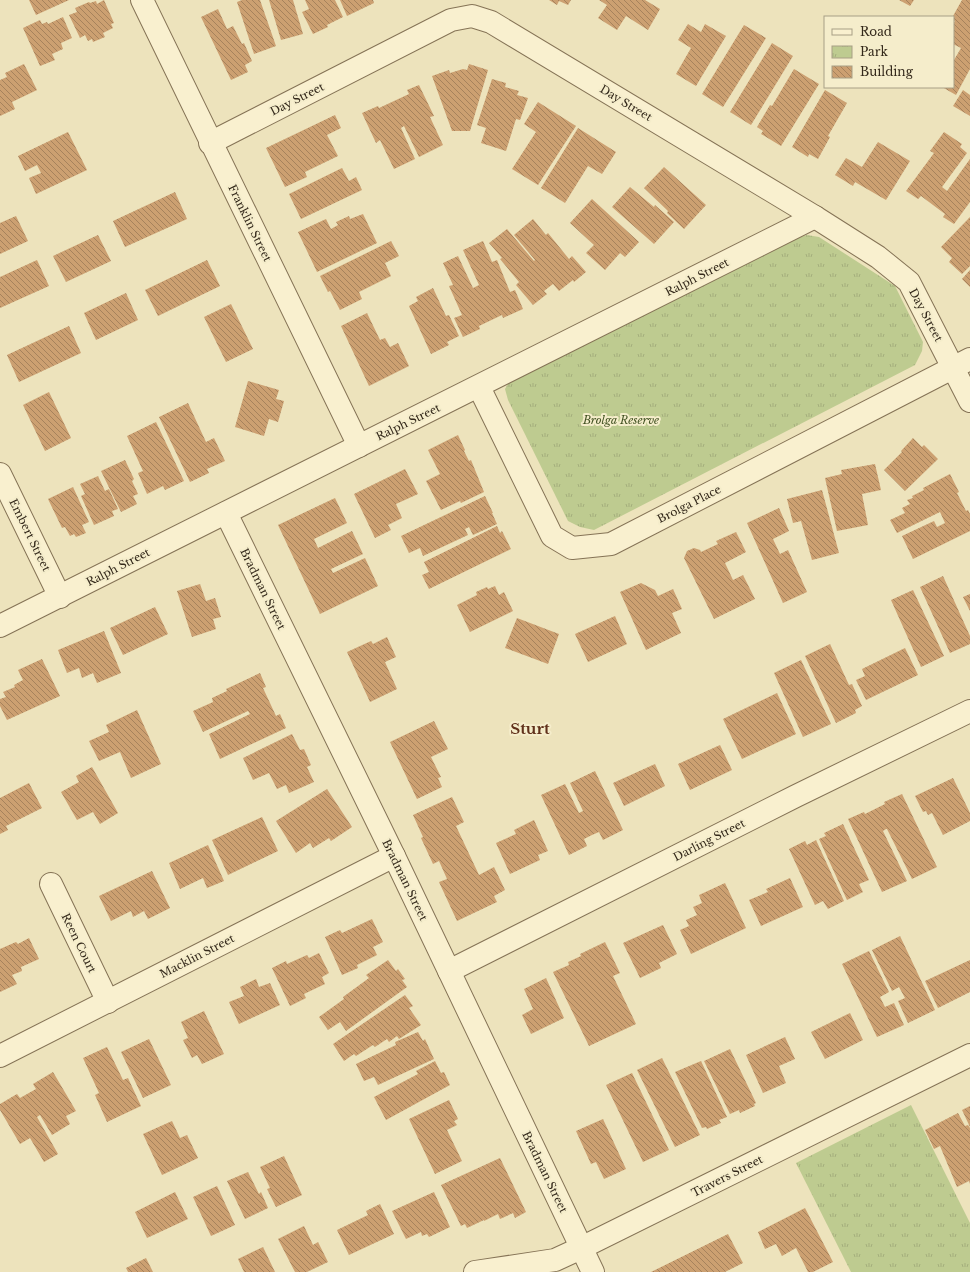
<svg xmlns="http://www.w3.org/2000/svg" width="970" height="1272" font-family="'Libre Baskerville',serif">
<style>
.park{fill:url(#park-tufts)}
.building{fill:url(#building-back-hatch)}
.lines{fill:none;stroke-linecap:round;stroke-linejoin:round}
.street-casing{stroke:#857356;stroke-width:24}
.street{stroke:#f9f0cf;stroke-width:22}
.labels{text-anchor:middle;dominant-baseline:central;stroke-width:4;stroke-linejoin:round;paint-order:stroke}
.street-label{font-size:11px;fill:#34291b;stroke:#f5edcb}
.park-label{font-size:11px;font-style:italic;fill:#405021;stroke:#f5edcb}
.district-label{font-size:15px;font-weight:bold;fill:#60301a;stroke:#f5edcb}
</style>
<defs>
<pattern id="park-tufts" width="24" height="20" patternUnits="userSpaceOnUse"><rect width="24" height="20" fill="#becb90"/><path d="M3 7l-1-3M5 7V3M7 7l1-3M15 17l-1-3M17 17v-4M19 17l1-3" fill="none" stroke="#a4ae7c"/></pattern>
<pattern id="building-back-hatch" width="6" height="6" patternUnits="userSpaceOnUse"><rect width="6" height="6" fill="#cca071"/><path d="M-1 5l2 2M0 0l6 6M5-1l2 2" fill="none" stroke="#a6825c"/></pattern>
</defs>
<rect width="100%" height="100%" fill="#ede3bc"/>
<g class="park">
<path d="M 807,235 L 819,237 L 895,286 L 923,342 L 922,351 L 915,365 L 594,530 L 580,527 L 568,521 L 508,400 L 505,389 L 510,380 L 798,238 Z"/>
<path d="M 911,1105 L 970,1223 L 970,1272 L 851,1272 L 796,1163 Z"/>
</g>
<g class="building">
<path d="M 29,0 L 69,0 L 36,15 Z"/>
<path d="M 104,0 L 114,23 L 111,24 L 113,28 L 103,33 L 105,37 L 93,42 L 92,39 L 88,41 L 85,35 L 80,38 L 69,15 L 77,12 L 75,8 L 89,2 L 90,3 L 96,1 L 97,4 Z"/>
<path d="M 242,0 L 260,0 L 276,46 L 254,54 L 237,2 Z"/>
<path d="M 269,0 L 293,0 L 303,34 L 281,40 Z"/>
<path d="M 305,0 L 335,0 L 343,17 L 327,25 L 328,27 L 313,34 L 302,12 L 309,9 Z"/>
<path d="M 340,0 L 373,0 L 374,3 L 347,16 Z"/>
<path d="M 549,0 L 571,0 L 568,5 L 559,1 L 557,5 Z"/>
<path d="M 599,0 L 645,0 L 660,9 L 648,30 L 626,16 L 617,30 L 598,18 L 607,5 Z"/>
<path d="M 899,0 L 914,0 L 910,6 Z"/>
<path d="M 962,0 L 970,0 L 970,69 L 956,95 L 942,87 L 953,87 L 953,59 L 954,60 L 961,48 L 953,44 L 953,24 L 955,21 L 953,20 L 953,16 Z"/>
<path d="M 218,9 L 227,29 L 233,26 L 242,44 L 244,43 L 252,61 L 245,65 L 248,72 L 231,80 L 201,17 Z"/>
<path d="M 63,17 L 72,38 L 61,43 L 63,49 L 52,54 L 55,60 L 40,66 L 23,28 L 40,20 L 42,24 L 47,22 L 48,24 Z"/>
<path d="M 688,24 L 701,32 L 705,24 L 726,36 L 696,86 L 676,74 L 691,48 L 678,40 Z"/>
<path d="M 744,25 L 766,38 L 723,107 L 702,94 Z"/>
<path d="M 772,43 L 793,56 L 751,125 L 730,112 Z"/>
<path d="M 24,64 L 37,90 L 12,102 L 15,109 L 0,116 L 0,80 L 7,77 L 5,73 Z"/>
<path d="M 469,64 L 488,70 L 470,131 L 452,131 L 432,76 L 449,70 L 450,73 L 463,69 L 467,70 Z"/>
<path d="M 794,69 L 819,84 L 781,146 L 761,134 L 763,131 L 757,127 L 770,105 L 772,106 Z"/>
<path d="M 492,79 L 506,83 L 505,87 L 519,91 L 517,95 L 528,98 L 520,120 L 516,119 L 506,151 L 481,143 L 486,128 L 477,125 Z"/>
<path d="M 419,85 L 434,116 L 430,117 L 443,145 L 419,157 L 404,126 L 401,128 L 415,159 L 394,169 L 380,140 L 376,143 L 362,113 L 378,106 L 379,108 L 409,94 L 407,90 Z"/>
<path d="M 825,90 L 847,103 L 828,136 L 830,137 L 818,159 L 809,154 L 808,157 L 792,147 Z"/>
<path d="M 963,90 L 970,95 L 970,116 L 953,106 Z"/>
<path d="M 538,102 L 576,126 L 538,185 L 512,169 L 536,132 L 524,124 Z"/>
<path d="M 335,115 L 341,128 L 327,135 L 338,156 L 305,172 L 307,177 L 285,187 L 266,148 Z"/>
<path d="M 578,128 L 616,152 L 602,174 L 588,166 L 565,203 L 541,188 Z"/>
<path d="M 68,132 L 87,170 L 36,194 L 29,178 L 41,173 L 37,165 L 25,171 L 18,156 Z"/>
<path d="M 944,132 L 962,144 L 960,147 L 967,153 L 942,187 L 947,191 L 970,159 L 970,202 L 954,224 L 943,217 L 945,214 L 921,196 L 918,199 L 906,191 L 934,153 L 930,151 Z"/>
<path d="M 878,142 L 910,161 L 886,200 L 855,182 L 853,186 L 835,175 L 846,158 L 862,167 Z"/>
<path d="M 664,167 L 706,205 L 684,229 L 667,213 L 668,211 L 644,188 Z"/>
<path d="M 342,168 L 349,181 L 356,177 L 362,190 L 301,219 L 289,194 Z"/>
<path d="M 630,187 L 654,207 L 655,205 L 674,222 L 654,244 L 612,207 Z"/>
<path d="M 175,192 L 187,219 L 125,247 L 113,221 Z"/>
<path d="M 592,199 L 639,242 L 625,257 L 620,253 L 605,270 L 586,253 L 594,245 L 570,223 Z"/>
<path d="M 363,214 L 377,243 L 317,272 L 298,232 L 326,219 L 331,229 L 338,225 L 336,222 L 349,216 L 350,219 Z"/>
<path d="M 16,216 L 28,241 L 0,254 L 0,223 Z"/>
<path d="M 970,217 L 970,266 L 962,274 L 949,262 L 952,258 L 941,247 Z"/>
<path d="M 533,219 L 546,235 L 548,233 L 569,259 L 572,256 L 586,272 L 574,282 L 573,280 L 559,291 L 553,284 L 544,291 L 547,294 L 533,305 L 516,285 L 519,282 L 500,259 L 502,258 L 489,243 L 507,229 L 534,261 L 535,260 L 514,235 Z"/>
<path d="M 98,235 L 111,261 L 66,282 L 53,256 Z"/>
<path d="M 391,241 L 399,256 L 385,263 L 391,276 L 359,292 L 362,299 L 340,310 L 330,291 L 328,292 L 320,276 Z"/>
<path d="M 483,241 L 492,262 L 497,260 L 510,292 L 515,290 L 523,309 L 503,318 L 502,315 L 479,326 L 480,329 L 463,337 L 454,318 L 462,315 L 449,286 L 453,285 L 443,263 L 458,256 L 473,288 L 479,285 L 463,250 Z"/>
<path d="M 37,260 L 49,286 L 0,308 L 0,277 Z"/>
<path d="M 207,260 L 220,286 L 158,316 L 145,290 Z"/>
<path d="M 970,270 L 970,287 L 962,279 Z"/>
<path d="M 433,288 L 446,316 L 449,315 L 459,336 L 447,342 L 449,345 L 431,354 L 409,306 L 418,301 L 416,297 Z"/>
<path d="M 126,293 L 138,320 L 96,340 L 84,313 Z"/>
<path d="M 231,304 L 253,349 L 226,362 L 204,317 Z"/>
<path d="M 367,313 L 380,340 L 385,338 L 390,347 L 398,343 L 409,366 L 369,386 L 341,326 Z"/>
<path d="M 69,326 L 81,353 L 19,382 L 7,355 Z"/>
<path d="M 248,381 L 279,390 L 276,399 L 284,401 L 278,422 L 269,419 L 264,436 L 235,427 Z"/>
<path d="M 49,392 L 71,438 L 45,451 L 23,405 Z"/>
<path d="M 188,403 L 206,442 L 214,438 L 225,461 L 207,469 L 209,473 L 190,482 L 159,417 Z"/>
<path d="M 156,422 L 184,481 L 165,490 L 163,486 L 147,494 L 138,473 L 143,471 L 127,436 Z"/>
<path d="M 458,435 L 465,450 L 464,451 L 469,461 L 471,460 L 484,492 L 461,503 L 460,501 L 441,510 L 426,481 L 440,474 L 428,450 Z"/>
<path d="M 913,438 L 922,447 L 924,445 L 938,459 L 905,491 L 884,470 L 902,452 L 901,451 Z"/>
<path d="M 125,460 L 134,479 L 132,481 L 138,494 L 133,496 L 137,504 L 121,512 L 101,471 Z"/>
<path d="M 875,464 L 881,490 L 862,494 L 868,525 L 837,531 L 825,478 L 842,474 L 841,470 Z"/>
<path d="M 405,469 L 418,494 L 396,504 L 402,518 L 388,525 L 391,530 L 375,538 L 354,494 Z"/>
<path d="M 950,474 L 959,492 L 957,493 L 966,511 L 968,510 L 970,514 L 970,531 L 913,559 L 902,536 L 934,521 L 937,527 L 945,523 L 940,512 L 897,533 L 890,520 L 905,513 L 902,508 L 910,504 L 907,500 L 913,498 L 912,496 L 924,490 L 923,488 Z"/>
<path d="M 98,476 L 105,491 L 109,489 L 118,509 L 112,511 L 114,516 L 94,525 L 81,496 L 85,494 L 80,484 Z"/>
<path d="M 73,487 L 89,522 L 82,525 L 86,533 L 76,537 L 74,534 L 70,536 L 65,527 L 62,528 L 48,499 Z"/>
<path d="M 822,490 L 839,553 L 812,560 L 801,521 L 793,523 L 787,499 Z"/>
<path d="M 485,496 L 493,513 L 492,513 L 497,524 L 473,535 L 469,527 L 465,529 L 468,535 L 423,556 L 420,548 L 409,553 L 401,536 Z"/>
<path d="M 335,498 L 347,523 L 314,539 L 318,548 L 352,531 L 363,554 L 331,569 L 333,573 L 365,558 L 378,586 L 320,614 L 278,525 Z"/>
<path d="M 779,508 L 789,531 L 773,539 L 780,554 L 788,550 L 807,592 L 783,603 L 747,523 Z"/>
<path d="M 497,526 L 500,533 L 502,531 L 511,549 L 429,589 L 422,575 L 429,572 L 424,562 Z"/>
<path d="M 736,532 L 746,552 L 725,563 L 733,580 L 743,575 L 755,599 L 714,619 L 684,558 L 687,551 L 694,548 L 700,550 L 701,552 L 718,544 L 716,541 Z"/>
<path d="M 943,576 L 970,636 L 970,644 L 950,653 L 920,587 Z"/>
<path d="M 641,583 L 655,590 L 658,596 L 673,589 L 682,609 L 672,613 L 681,633 L 646,650 L 620,592 Z"/>
<path d="M 200,584 L 206,601 L 215,598 L 221,617 L 213,619 L 216,629 L 192,637 L 177,591 Z"/>
<path d="M 495,586 L 499,595 L 504,592 L 513,611 L 470,632 L 457,605 L 477,595 L 476,592 L 487,587 L 488,589 Z"/>
<path d="M 913,590 L 944,656 L 921,667 L 891,600 Z"/>
<path d="M 970,594 L 970,611 L 963,597 Z"/>
<path d="M 155,607 L 168,634 L 123,655 L 110,628 Z"/>
<path d="M 615,616 L 627,644 L 588,662 L 575,634 Z"/>
<path d="M 517,618 L 559,634 L 548,664 L 505,648 Z"/>
<path d="M 104,631 L 121,673 L 97,683 L 93,673 L 82,678 L 79,668 L 67,673 L 58,650 Z"/>
<path d="M 387,637 L 396,657 L 385,662 L 397,689 L 370,702 L 347,652 L 371,641 L 373,644 Z"/>
<path d="M 830,644 L 849,685 L 852,684 L 862,706 L 855,710 L 856,713 L 836,723 L 805,656 Z"/>
<path d="M 905,648 L 918,675 L 866,700 L 856,680 L 865,676 L 862,669 Z"/>
<path d="M 42,659 L 60,696 L 7,720 L 0,706 L 0,699 L 6,697 L 3,692 L 15,687 L 14,685 L 23,680 L 18,670 Z"/>
<path d="M 801,660 L 831,724 L 803,737 L 774,673 Z"/>
<path d="M 260,673 L 266,687 L 263,688 L 270,703 L 276,716 L 280,714 L 286,728 L 220,759 L 209,734 L 250,714 L 248,711 L 203,732 L 193,711 L 213,702 L 212,698 L 227,691 L 226,689 Z"/>
<path d="M 777,693 L 796,734 L 742,759 L 723,719 Z"/>
<path d="M 137,710 L 161,764 L 131,778 L 120,752 L 99,761 L 89,741 L 109,732 L 106,725 Z"/>
<path d="M 434,721 L 448,749 L 431,757 L 441,777 L 438,778 L 442,787 L 417,799 L 390,742 Z"/>
<path d="M 292,734 L 300,750 L 304,749 L 311,765 L 307,767 L 314,782 L 289,793 L 286,785 L 277,789 L 269,773 L 253,780 L 243,758 Z"/>
<path d="M 720,745 L 732,770 L 690,790 L 678,764 Z"/>
<path d="M 655,764 L 665,786 L 624,806 L 613,783 Z"/>
<path d="M 92,767 L 118,813 L 100,824 L 93,812 L 77,820 L 61,792 L 79,782 L 76,776 Z"/>
<path d="M 595,771 L 623,830 L 603,840 L 599,832 L 592,835 L 584,839 L 587,846 L 569,855 L 541,795 L 565,784 L 579,813 L 583,811 L 570,783 Z"/>
<path d="M 953,778 L 970,813 L 970,821 L 943,835 L 932,813 L 928,815 L 926,811 L 923,812 L 915,796 Z"/>
<path d="M 29,783 L 42,808 L 6,826 L 8,830 L 0,834 L 0,798 Z"/>
<path d="M 327,789 L 352,827 L 331,841 L 329,838 L 313,848 L 310,843 L 296,853 L 276,821 Z"/>
<path d="M 902,794 L 937,867 L 912,879 L 887,829 L 886,829 L 883,831 L 907,881 L 882,892 L 848,819 L 864,812 L 865,814 L 885,804 L 884,802 Z"/>
<path d="M 452,797 L 464,822 L 456,826 L 479,875 L 494,867 L 505,890 L 494,896 L 497,902 L 457,921 L 439,882 L 447,879 L 439,861 L 433,864 L 421,838 L 423,837 L 413,815 Z"/>
<path d="M 262,817 L 278,851 L 228,875 L 212,840 Z"/>
<path d="M 534,820 L 548,851 L 538,855 L 540,860 L 510,874 L 496,843 L 516,834 L 514,830 Z"/>
<path d="M 843,824 L 869,880 L 859,884 L 863,892 L 847,900 L 819,839 L 826,836 L 824,833 Z"/>
<path d="M 816,840 L 844,901 L 828,909 L 823,901 L 815,905 L 789,849 L 805,841 L 807,845 Z"/>
<path d="M 208,845 L 224,881 L 207,888 L 203,878 L 180,889 L 169,863 Z"/>
<path d="M 152,871 L 170,908 L 148,919 L 144,911 L 133,917 L 131,911 L 111,921 L 99,896 Z"/>
<path d="M 790,878 L 803,907 L 761,926 L 749,900 L 768,892 L 766,889 Z"/>
<path d="M 725,883 L 746,928 L 691,954 L 680,930 L 689,926 L 686,920 L 697,915 L 693,907 L 702,903 L 699,895 Z"/>
<path d="M 372,919 L 383,942 L 373,947 L 377,955 L 357,965 L 358,968 L 342,975 L 325,937 L 340,930 L 342,933 Z"/>
<path d="M 663,925 L 677,954 L 659,963 L 661,968 L 640,978 L 623,943 Z"/>
<path d="M 900,936 L 935,1010 L 908,1023 L 898,1001 L 905,998 L 899,987 L 892,991 L 872,950 Z"/>
<path d="M 29,938 L 39,959 L 21,967 L 22,971 L 12,975 L 17,984 L 0,992 L 0,949 L 16,942 L 18,944 Z"/>
<path d="M 605,942 L 620,973 L 613,976 L 636,1024 L 589,1046 L 553,972 L 569,965 L 568,962 L 581,956 L 580,954 Z"/>
<path d="M 869,951 L 889,992 L 880,997 L 885,1007 L 894,1003 L 904,1025 L 877,1037 L 842,964 Z"/>
<path d="M 319,953 L 329,973 L 322,977 L 325,984 L 304,994 L 306,998 L 290,1006 L 272,968 L 286,961 L 287,964 L 307,955 L 309,958 Z"/>
<path d="M 388,960 L 396,971 L 398,969 L 405,979 L 402,980 L 407,987 L 346,1031 L 340,1022 L 328,1030 L 319,1017 L 344,999 L 343,997 L 369,978 L 366,975 Z"/>
<path d="M 970,960 L 970,992 L 938,1008 L 925,981 Z"/>
<path d="M 546,978 L 564,1018 L 531,1034 L 522,1015 L 533,1009 L 524,989 Z"/>
<path d="M 256,979 L 259,987 L 270,983 L 280,1005 L 239,1024 L 229,1002 L 244,996 L 240,987 Z"/>
<path d="M 405,995 L 413,1006 L 409,1008 L 421,1025 L 399,1039 L 397,1036 L 389,1042 L 387,1039 L 375,1047 L 373,1045 L 356,1056 L 354,1054 L 344,1061 L 333,1044 Z"/>
<path d="M 204,1011 L 224,1054 L 202,1064 L 197,1055 L 192,1058 L 183,1040 L 188,1038 L 181,1022 Z"/>
<path d="M 850,1013 L 863,1040 L 825,1059 L 811,1032 Z"/>
<path d="M 418,1032 L 423,1041 L 425,1039 L 434,1059 L 378,1085 L 374,1077 L 364,1081 L 356,1064 L 396,1045 L 395,1042 Z"/>
<path d="M 785,1037 L 795,1059 L 779,1066 L 786,1083 L 763,1093 L 746,1055 Z"/>
<path d="M 149,1039 L 171,1085 L 143,1098 L 121,1052 Z"/>
<path d="M 107,1047 L 123,1080 L 128,1078 L 141,1106 L 107,1122 L 95,1095 L 99,1093 L 83,1058 Z"/>
<path d="M 730,1049 L 756,1103 L 754,1104 L 755,1106 L 740,1113 L 739,1110 L 730,1114 L 704,1061 Z"/>
<path d="M 662,1058 L 700,1135 L 675,1147 L 637,1070 Z"/>
<path d="M 435,1061 L 441,1073 L 444,1072 L 450,1085 L 386,1120 L 374,1097 L 418,1074 L 416,1071 Z"/>
<path d="M 701,1061 L 727,1117 L 719,1120 L 721,1123 L 707,1129 L 706,1127 L 702,1128 L 675,1072 Z"/>
<path d="M 53,1072 L 76,1111 L 66,1116 L 70,1124 L 52,1135 L 40,1115 L 37,1117 L 58,1154 L 44,1162 L 30,1138 L 20,1144 L 0,1110 L 0,1104 L 17,1094 L 20,1098 L 36,1089 L 33,1084 Z"/>
<path d="M 632,1073 L 669,1150 L 643,1162 L 606,1085 Z"/>
<path d="M 449,1100 L 458,1119 L 454,1121 L 457,1125 L 447,1130 L 462,1161 L 435,1174 L 409,1119 Z"/>
<path d="M 970,1106 L 970,1127 L 962,1110 Z"/>
<path d="M 958,1113 L 965,1126 L 968,1125 L 970,1128 L 970,1184 L 969,1181 L 957,1187 L 940,1146 L 934,1149 L 925,1130 Z"/>
<path d="M 603,1119 L 626,1169 L 604,1179 L 596,1162 L 591,1164 L 576,1131 Z"/>
<path d="M 172,1121 L 180,1138 L 187,1135 L 198,1158 L 162,1175 L 143,1134 Z"/>
<path d="M 284,1156 L 302,1195 L 276,1207 L 267,1189 L 270,1188 L 260,1167 Z"/>
<path d="M 500,1158 L 526,1212 L 515,1218 L 513,1213 L 500,1219 L 498,1214 L 484,1221 L 484,1220 L 467,1228 L 465,1224 L 461,1226 L 441,1185 Z"/>
<path d="M 248,1172 L 259,1194 L 261,1192 L 268,1208 L 245,1219 L 227,1181 Z"/>
<path d="M 217,1186 L 235,1225 L 211,1236 L 193,1197 Z"/>
<path d="M 175,1192 L 188,1219 L 147,1238 L 135,1212 Z"/>
<path d="M 434,1192 L 450,1227 L 429,1237 L 427,1234 L 422,1236 L 421,1232 L 406,1239 L 392,1211 Z"/>
<path d="M 380,1204 L 394,1234 L 349,1255 L 337,1230 L 368,1215 L 366,1211 Z"/>
<path d="M 805,1208 L 833,1262 L 813,1272 L 808,1272 L 796,1248 L 782,1256 L 776,1244 L 765,1249 L 758,1232 Z"/>
<path d="M 304,1226 L 313,1245 L 318,1242 L 328,1262 L 307,1272 L 295,1272 L 278,1239 Z"/>
<path d="M 728,1234 L 743,1263 L 725,1272 L 651,1272 Z"/>
<path d="M 263,1247 L 275,1272 L 244,1272 L 238,1259 Z"/>
<path d="M 146,1258 L 153,1272 L 128,1272 L 126,1268 Z"/>
</g>
<g class="lines">
<g class="street-casing">
<g id="street">
<path d="M 142,0 L 359,446"/>
<path d="M 210,143 L 451,20 L 472,16 L 491,22 L 815,217 L 878,257 L 909,282 L 970,401"/>
<path d="M 479,387 L 552,536 L 572,548 L 611,544 L 970,359"/>
<path d="M 0,474 L 60,597"/>
<path d="M 226,513 L 394,856 L 593,1272"/>
<path d="M 0,626 L 815,217"/>
<path d="M 51,884 L 108,1002"/>
<path d="M 449,971 L 796,796 L 970,711"/>
<path d="M 0,1056 L 394,856"/>
<path d="M 475,1272 L 555,1260 L 581,1248 L 970,1055"/>
</g>
</g>
<use href="#street" class="street"/>
</g>
<g class="labels">
<g class="street-label">
<text transform="translate(297 99) rotate(-27)">Day Street</text>
<text transform="translate(626 103) rotate(31)">Day Street</text>
<text transform="translate(250 223) rotate(64)">Franklin Street</text>
<text transform="translate(697 277) rotate(-27)">Ralph Street</text>
<text transform="translate(926 315) rotate(62)">Day Street</text>
<text transform="translate(408 422) rotate(-26)">Ralph Street</text>
<text transform="translate(689 504) rotate(-27)">Brolga Place</text>
<text transform="translate(30 535) rotate(64)">Embert Street</text>
<text transform="translate(118 567) rotate(-27)">Ralph Street</text>
<text transform="translate(263 589) rotate(64)">Bradman Street</text>
<text transform="translate(709 840) rotate(-27)">Darling Street</text>
<text transform="translate(405 880) rotate(64)">Bradman Street</text>
<text transform="translate(79 943) rotate(64)">Reen Court</text>
<text transform="translate(197 956) rotate(-27)">Macklin Street</text>
<text transform="translate(545 1172) rotate(64)">Bradman Street</text>
<text transform="translate(727 1176) rotate(-27)">Travers Street</text>
</g>
<g class="park-label">
<text x="621" y="420">Brolga Reserve</text>
</g>
<g class="district-label">
<text x="530" y="728">Sturt</text>
</g>
</g>
<rect x="824" y="16" width="130" height="72" fill="#f5edcb" stroke="#a89f85"/>
<rect x="832" y="29" width="20" height="6" fill="#f9f0cf" stroke="#a89f85"/>
<text x="860" y="36" font-size="12" fill="#34291b">Road</text>
<rect x="832" y="46" width="20" height="12" fill="url(#park-tufts)" stroke="#a89f85"/>
<text x="860" y="56" font-size="12" fill="#34291b">Park</text>
<rect x="832" y="66" width="20" height="12" fill="url(#building-back-hatch)" stroke="#a89f85"/>
<text x="860" y="76" font-size="12" fill="#34291b">Building</text>
</svg>
